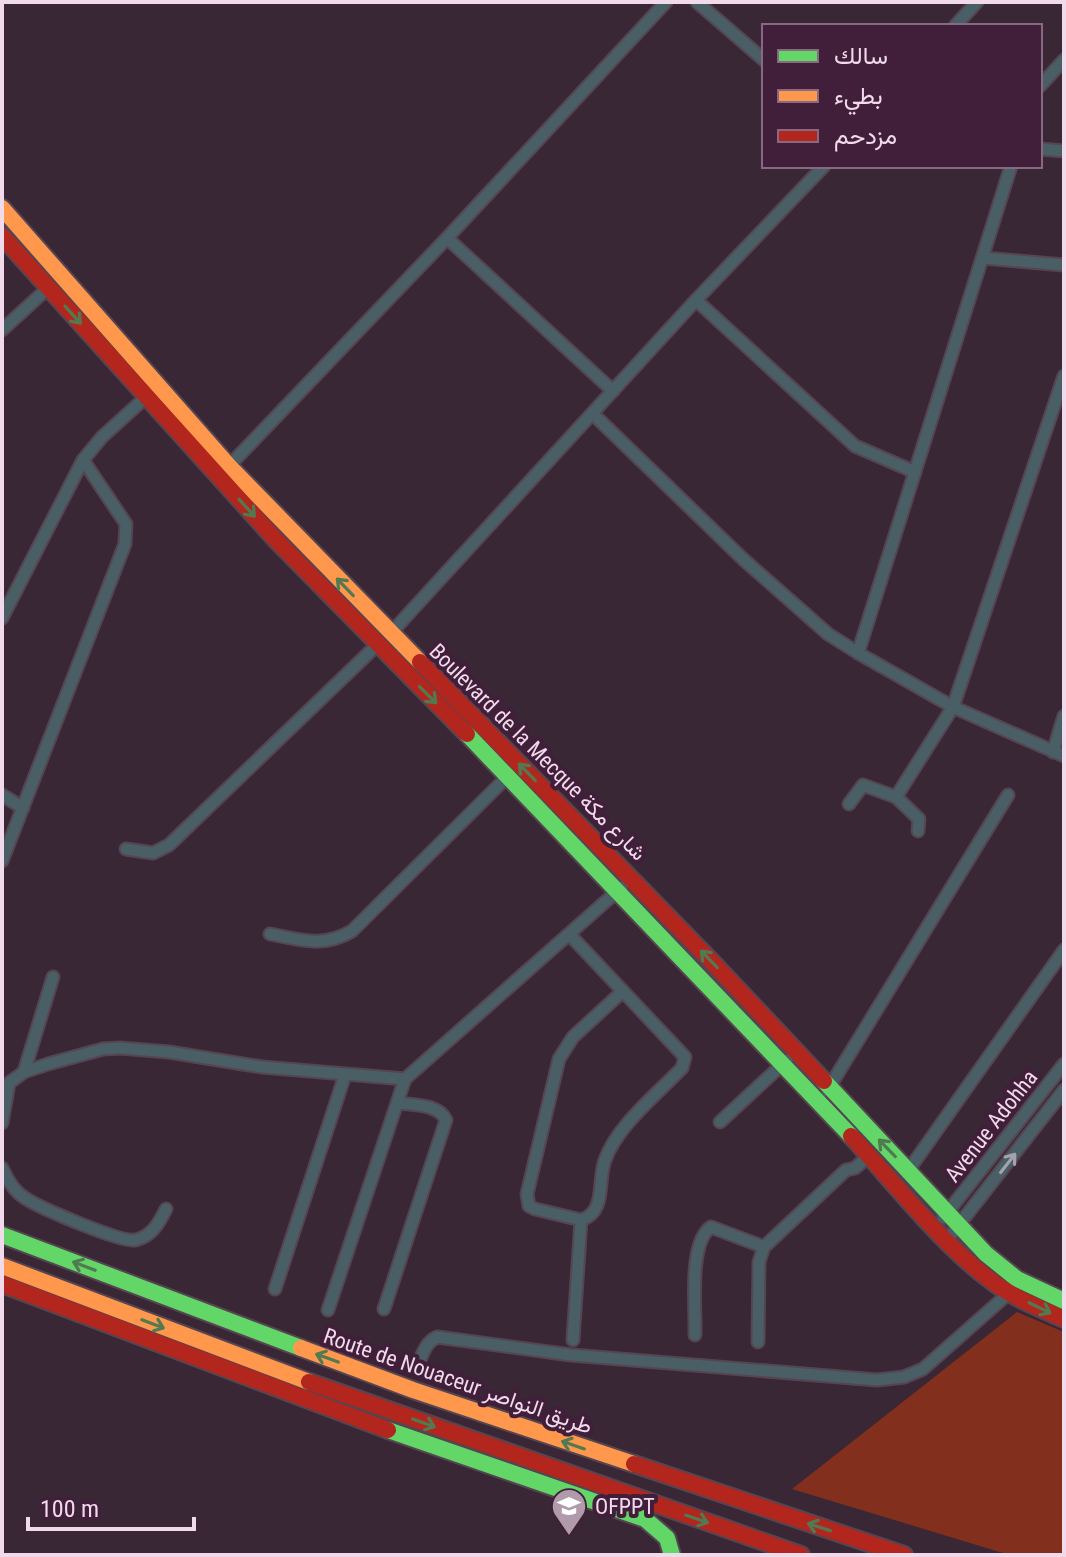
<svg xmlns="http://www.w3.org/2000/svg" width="1066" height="1557" font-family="'Roboto Condensed',Vazirmatn,sans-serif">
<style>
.green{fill:#822f1d}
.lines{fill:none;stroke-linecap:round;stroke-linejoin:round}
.street-casing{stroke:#554551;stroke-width:15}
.fast-casing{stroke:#554551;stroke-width:20}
.slow-casing{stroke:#554551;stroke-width:20}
.jam-casing{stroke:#554551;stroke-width:20}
.street{stroke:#495e65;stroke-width:11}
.fast{stroke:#63d668;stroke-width:16}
.slow{stroke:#ff974d;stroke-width:16}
.jam{stroke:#b3261e;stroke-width:16}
.oneway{stroke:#527a51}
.oneway2{stroke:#a5a2af}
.labels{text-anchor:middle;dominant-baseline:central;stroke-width:8;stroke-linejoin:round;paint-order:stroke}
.street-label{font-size:22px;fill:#f1daeb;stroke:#411f3a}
.poi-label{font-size:22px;fill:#f1daeb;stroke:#411f3a;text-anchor:start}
</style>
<rect width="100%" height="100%" fill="#392735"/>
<path class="green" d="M 1017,1312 L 1064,1332 L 1064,1555 L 1003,1553 L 792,1489 Z"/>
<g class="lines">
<g class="street-casing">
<g id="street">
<path d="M 697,2 L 764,60"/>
<path d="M 955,26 L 977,2"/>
<path d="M 1040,86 L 1064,60"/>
<path d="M 1040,149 L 1064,151"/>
<path d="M 447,238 L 613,391"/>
<path d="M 983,258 L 1064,265"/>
<path d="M 696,300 L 855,446 L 915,472"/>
<path d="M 2,330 L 48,288"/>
<path d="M 593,414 L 744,560 L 828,634 L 858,653 L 953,707 L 1064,756"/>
<path d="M 229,466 L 447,238 L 666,2"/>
<path d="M 2,618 L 83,460 L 102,437 L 146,397"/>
<path d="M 390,634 L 696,300 L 824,166"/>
<path d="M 858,653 L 1011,166"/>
<path d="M 1053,752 L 1064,716"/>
<path d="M 2,795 L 23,808"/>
<path d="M 896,797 L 919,819 L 918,831"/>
<path d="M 849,804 L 863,785 L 896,797 L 953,707 L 1064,376"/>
<path d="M 126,849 L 153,853 L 169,845 L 377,645"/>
<path d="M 2,861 L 125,544 L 126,524 L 83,460"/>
<path d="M 270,934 C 302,940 323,948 352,931 L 508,776"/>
<path d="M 570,935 L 685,1057 L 682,1068 C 657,1094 617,1126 605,1160 C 597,1181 607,1212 581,1220 L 535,1209 L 529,1206 L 527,1194 L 559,1059 L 573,1037 L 623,991"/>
<path d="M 24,1072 L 53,977"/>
<path d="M 827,1091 L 1008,795"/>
<path d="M 720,1122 L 787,1060"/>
<path d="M 2,1123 L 9,1083 L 24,1072 L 48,1064 L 103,1049 L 120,1048 L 169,1052 L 262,1067 L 405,1079"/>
<path d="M 2,1168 C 7,1179 15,1192 25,1198 C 40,1208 121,1243 136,1240 C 152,1236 159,1223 166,1209"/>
<path d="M 908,1171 L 1064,950"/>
<path d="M 943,1218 L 1064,1064"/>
<path d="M 947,1240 L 1064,1090"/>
<path d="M 275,1289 L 345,1075"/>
<path d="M 384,1309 L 446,1120 C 439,1104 413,1105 398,1103"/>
<path d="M 328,1310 L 405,1079 L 622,887"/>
<path d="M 695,1335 C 696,1308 688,1243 711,1227 L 764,1247"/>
<path d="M 573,1340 L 581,1220"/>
<path d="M 758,1342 L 759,1262 L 764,1247 L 846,1170 L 855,1168 L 870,1155"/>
<path d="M 420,1360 C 424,1350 427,1342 437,1337 L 571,1355 L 877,1380 L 904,1377 L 923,1369 L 1009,1293"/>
</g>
</g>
<g class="fast-casing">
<g id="fast">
<path d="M 467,734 L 851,1136"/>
<path d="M 824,1081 L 986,1254 L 1017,1279 L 1064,1301"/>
<path d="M 2,1235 L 301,1348"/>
<path d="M 388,1430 L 645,1519 L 667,1538 L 672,1555"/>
</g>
</g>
<g class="slow-casing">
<g id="slow">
<path d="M 2,208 L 229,466 L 420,662"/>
<path d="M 2,1266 L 309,1382"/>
<path d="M 301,1348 L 413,1390 L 634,1464"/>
</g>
</g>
<g class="jam-casing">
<g id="jam">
<path d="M 2,236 L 277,541 L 467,734"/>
<path d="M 420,662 L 712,962 L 824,1081"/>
<path d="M 851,1136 C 895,1183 942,1245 993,1282 C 1014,1298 1040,1308 1064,1319"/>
<path d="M 2,1284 L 388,1430"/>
<path d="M 309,1382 L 801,1555"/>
<path d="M 634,1464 L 904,1555"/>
</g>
</g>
<use href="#street" class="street"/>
<use href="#fast" class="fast"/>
<use href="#slow" class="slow"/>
<use href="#jam" class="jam"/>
</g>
<defs><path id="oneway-shaft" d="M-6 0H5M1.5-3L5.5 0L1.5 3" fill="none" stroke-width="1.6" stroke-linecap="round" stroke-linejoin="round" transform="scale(2)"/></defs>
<g class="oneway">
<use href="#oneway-shaft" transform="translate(73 315) rotate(48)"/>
<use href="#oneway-shaft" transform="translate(247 508) rotate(48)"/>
<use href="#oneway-shaft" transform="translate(345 587) rotate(-134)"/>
<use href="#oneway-shaft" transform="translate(428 695) rotate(45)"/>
<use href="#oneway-shaft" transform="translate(527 772) rotate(-134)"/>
<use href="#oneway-shaft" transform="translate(709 959) rotate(-134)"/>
<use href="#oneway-shaft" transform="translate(887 1148) rotate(-134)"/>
<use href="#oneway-shaft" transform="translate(84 1266) rotate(-159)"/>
<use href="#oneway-shaft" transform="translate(1040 1308) rotate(26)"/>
<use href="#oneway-shaft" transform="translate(153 1324) rotate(21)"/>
<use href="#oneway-shaft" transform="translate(327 1358) rotate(-160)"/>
<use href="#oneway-shaft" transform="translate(424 1423) rotate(20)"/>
<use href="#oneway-shaft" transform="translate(573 1445) rotate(-161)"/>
<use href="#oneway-shaft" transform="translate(697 1519) rotate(19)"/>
<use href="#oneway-shaft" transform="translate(819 1527) rotate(-162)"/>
</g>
<use class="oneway2" href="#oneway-shaft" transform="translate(1008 1163) rotate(-52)"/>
<defs>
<g id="university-pin" transform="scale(1.8)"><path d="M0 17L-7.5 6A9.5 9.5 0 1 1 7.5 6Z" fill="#b19bab" stroke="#411f3a"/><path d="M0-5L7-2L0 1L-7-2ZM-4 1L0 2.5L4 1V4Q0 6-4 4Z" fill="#fff"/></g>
</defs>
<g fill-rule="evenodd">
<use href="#university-pin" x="569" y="1506"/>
</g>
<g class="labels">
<g class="street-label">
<text transform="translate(538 752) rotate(45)">Boulevard de la Mecque شارع مكة</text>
<text transform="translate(991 1126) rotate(-52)">Avenue Adohha</text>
<text transform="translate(458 1381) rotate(19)">Route de Nouaceur طريق النواصر</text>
</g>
<g class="poi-label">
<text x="595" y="1506">OFPPT</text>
</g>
</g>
<rect width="1066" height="1557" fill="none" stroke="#f1daeb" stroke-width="8"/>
<rect x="762" y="24" width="280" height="144" fill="#411f3a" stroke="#876a81" stroke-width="2"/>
<rect x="778" y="50" width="40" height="12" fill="#63d668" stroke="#876a81" stroke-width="2"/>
<text x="834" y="64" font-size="24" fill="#f1daeb">سالك</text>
<rect x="778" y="90" width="40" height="12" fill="#ff974d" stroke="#876a81" stroke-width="2"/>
<text x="834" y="104" font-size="24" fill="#f1daeb">بطيء</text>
<rect x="778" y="130" width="40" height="12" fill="#b3261e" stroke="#876a81" stroke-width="2"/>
<text x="834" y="144" font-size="24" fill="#f1daeb">مزدحم</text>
<path d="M28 1517v12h166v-12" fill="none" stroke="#f1daeb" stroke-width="4"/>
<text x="40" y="1517" font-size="24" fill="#f1daeb" stroke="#411f3a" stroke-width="6" paint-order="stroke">100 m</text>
</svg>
